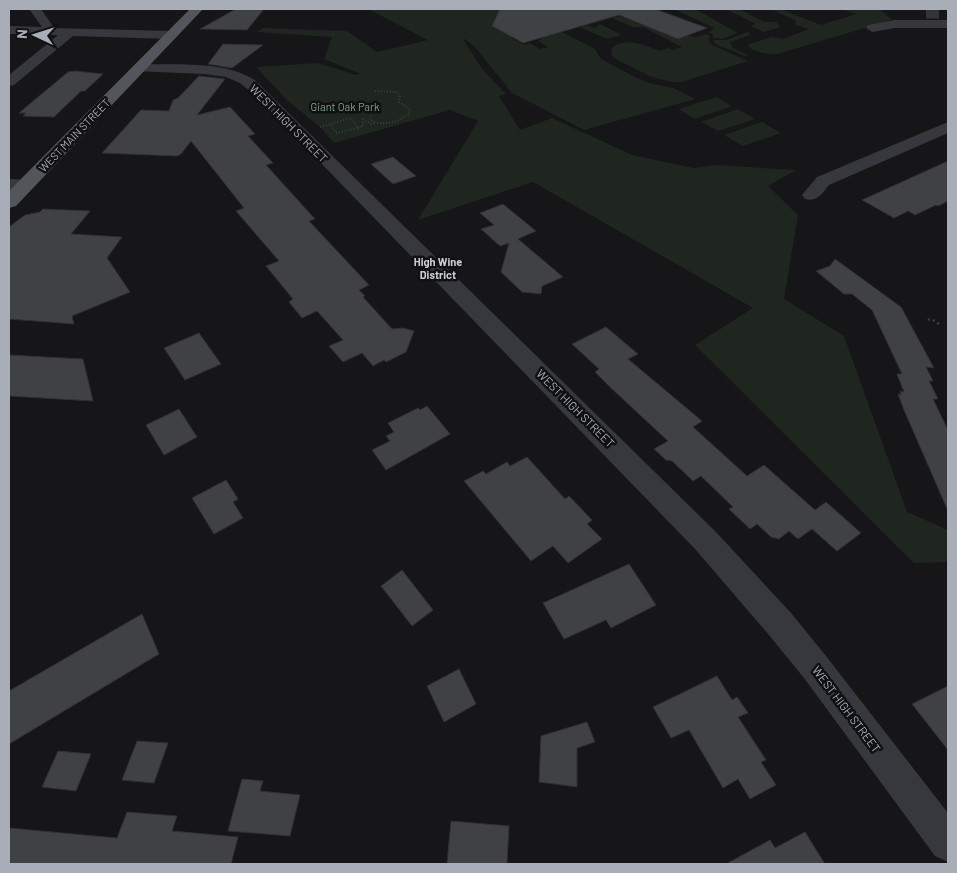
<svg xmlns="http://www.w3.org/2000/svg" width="957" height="873" font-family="Barlow,sans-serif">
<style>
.green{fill:#1e261f;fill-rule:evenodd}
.building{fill:#404145;stroke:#303034}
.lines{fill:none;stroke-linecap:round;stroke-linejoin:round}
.minor-tunnel{stroke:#333438;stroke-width:13;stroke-dasharray:13 6;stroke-linecap:butt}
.path-far1{stroke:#3d3f44;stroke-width:2;stroke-dasharray:1 2;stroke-linecap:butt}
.path{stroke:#3d3f44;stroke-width:2.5;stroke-dasharray:2 3;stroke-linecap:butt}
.minor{fill:#37383d;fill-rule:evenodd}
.major{fill:#53555c;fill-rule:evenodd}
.labels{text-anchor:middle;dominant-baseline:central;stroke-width:5;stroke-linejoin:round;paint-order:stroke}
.far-park-label{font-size:11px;fill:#7fa381;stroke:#111113}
.far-street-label{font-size:11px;fill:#a8adb8;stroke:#111113}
.far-neighbourhood-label{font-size:11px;font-weight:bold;fill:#c9ccd4;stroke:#111113}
.street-label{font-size:12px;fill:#a8adb8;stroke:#111113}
</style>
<rect width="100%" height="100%" fill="#161618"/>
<g class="green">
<path d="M 368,9 L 500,9 L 497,15 L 516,13 L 556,34 L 562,32 L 595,49 L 601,59 L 633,76 L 649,83 L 673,88 L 695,99 L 584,130 L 512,93 L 476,48 L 465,39 L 463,39 L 482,69 L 506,94 L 499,96 L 520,130 L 552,118 L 632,155 L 694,168 L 716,165 L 796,170 L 768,186 L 798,215 L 784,299 L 844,336 L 907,512 L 948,530 L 948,562 L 914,563 L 695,345 L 753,308 L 533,182 L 418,220 L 478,121 L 450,110 L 334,143 L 320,127 L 288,101 L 256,67 L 318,63 L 356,75 L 361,74 L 324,59 L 332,37 L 257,32 L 263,28 L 347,31 L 377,52 L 428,40 ZM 527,29 L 543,38 L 538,41 L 548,47 L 540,49 L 530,43 L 524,45 L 511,38 Z"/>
<path d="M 674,9 L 695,9 L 738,33 L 723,39 L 713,38 L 713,35 L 709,32 L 714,29 L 712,27 Z"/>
<path d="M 726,9 L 739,9 L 764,22 L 776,22 L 781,27 L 764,32 L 750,26 L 756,24 Z"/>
<path d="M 771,9 L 780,9 L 821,25 L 856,14 L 841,9 L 880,9 L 892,20 L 777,54 C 766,54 757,53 749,47 L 749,44 L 772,37 L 783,39 L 809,29 L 796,25 L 796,21 Z"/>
<path d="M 619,16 L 678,39 L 688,35 L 695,37 L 707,34 L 710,36 L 709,41 L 712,45 L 748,61 L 682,82 L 671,82 L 652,77 L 614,58 L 611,55 L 612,48 C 625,37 644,44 659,51 L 668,48 L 673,50 L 682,47 L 643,27 L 633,27 L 612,18 Z"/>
<path d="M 600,24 L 622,35 L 607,39 L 580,27 L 587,25 L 594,28 Z"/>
<path d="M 748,32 L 750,35 L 730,42 L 733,48 L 748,55 L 746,56 L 717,45 L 713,41 L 713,40 L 726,40 Z"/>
<path d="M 716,97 L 732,106 L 695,119 L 679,109 Z"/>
<path d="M 738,109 L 755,119 L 718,131 L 701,122 Z"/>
<path d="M 762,122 L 781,133 L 743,146 L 724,135 Z"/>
</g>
<g class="building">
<path d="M 236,9 L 264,9 L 247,30 L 200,29 Z"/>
<path d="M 500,9 L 655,9 L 707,28 L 678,39 L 619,15 L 523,43 L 492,26 Z"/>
<path d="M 223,44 L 263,45 L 232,68 L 208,64 Z"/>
<path d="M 75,71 L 103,74 L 85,91 L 81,91 L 54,117 L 23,116 L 26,113 L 19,113 L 68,72 Z"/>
<path d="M 199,76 L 225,79 L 197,115 L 230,107 L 255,134 L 248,136 L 273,163 L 266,165 L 315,219 L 309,221 L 369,285 L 359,290 L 365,296 L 363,297 L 392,329 L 403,328 L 414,331 L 406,352 L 386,362 L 384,360 L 373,366 L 362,353 L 343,362 L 329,346 L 343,340 L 317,311 L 302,318 L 289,302 L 293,299 L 266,266 L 279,261 L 236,211 L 244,208 L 191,141 L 181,154 L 177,156 L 102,153 L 141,110 L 169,111 L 173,100 L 178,98 Z"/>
<path d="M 393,157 L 416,176 L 393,184 L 371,164 Z"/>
<path d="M 948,161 L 948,201 L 938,206 L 936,205 L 915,215 L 908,211 L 894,218 L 862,200 Z"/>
<path d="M 503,204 L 536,231 L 518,239 L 563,277 L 542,286 L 541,294 L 522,292 L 501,272 L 509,243 L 500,246 L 481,229 L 494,225 L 480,213 Z"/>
<path d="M 43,209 L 90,211 L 71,234 L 122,237 L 107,258 L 130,292 L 72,316 L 74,324 L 9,319 L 9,227 L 25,215 L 40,212 Z"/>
<path d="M 835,259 L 901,307 L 934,368 L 926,367 L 933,381 L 929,381 L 938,399 L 933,399 L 948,430 L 948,511 L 904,410 L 898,394 L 901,395 L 900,391 L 904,392 L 897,374 L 902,374 L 872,310 L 852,294 L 844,294 L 816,271 L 830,266 Z"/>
<path d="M 606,327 L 638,354 L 628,359 L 702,421 L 693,427 L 747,476 L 764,465 L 815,510 L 826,502 L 861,533 L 837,551 L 812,529 L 798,539 L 789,531 L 779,539 L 771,537 L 757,524 L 750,529 L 729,509 L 733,507 L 701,476 L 693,481 L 672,461 L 666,460 L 654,449 L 668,441 L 610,387 L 595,372 L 599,369 L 572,344 Z"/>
<path d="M 199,333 L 221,364 L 185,380 L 164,348 Z"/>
<path d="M 9,355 L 83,359 L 93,401 L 9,396 Z"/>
<path d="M 427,406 L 450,434 L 386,470 L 372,450 L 390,441 L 386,436 L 394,432 L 388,423 L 418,408 L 420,410 Z"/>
<path d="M 179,409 L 197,437 L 164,455 L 146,425 Z"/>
<path d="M 527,457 L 565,499 L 569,496 L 592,520 L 587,524 L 602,539 L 568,563 L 553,546 L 531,561 L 464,481 L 483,471 L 486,474 L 507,462 L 510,466 Z"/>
<path d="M 226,480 L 238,499 L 233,502 L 243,518 L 214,534 L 192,498 Z"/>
<path d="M 629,564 L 656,605 L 611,628 L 606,620 L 564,639 L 543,603 Z"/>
<path d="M 402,570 L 433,610 L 412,626 L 381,586 Z"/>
<path d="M 142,614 L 159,654 L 9,744 L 9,691 Z"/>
<path d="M 459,669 L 476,704 L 444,722 L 427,686 Z"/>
<path d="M 717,676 L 732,700 L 737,697 L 748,713 L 738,717 L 766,760 L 761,762 L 776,785 L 750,799 L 738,779 L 723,788 L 689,730 L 671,738 L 653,707 Z"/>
<path d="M 948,686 L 948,750 L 912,704 Z"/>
<path d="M 587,722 L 595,742 L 577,748 L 577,787 L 539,782 L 541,736 Z"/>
<path d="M 137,741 L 168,743 L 154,783 L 122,780 Z"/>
<path d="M 58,751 L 91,754 L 76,791 L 42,787 Z"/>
<path d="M 242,779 L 263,781 L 260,791 L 300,795 L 290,836 L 228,831 Z"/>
<path d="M 127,812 L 177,816 L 172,831 L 238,837 L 231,864 L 9,864 L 9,828 L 117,838 Z"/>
<path d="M 451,821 L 509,826 L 507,864 L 447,864 Z"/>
<path d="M 805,832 L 825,864 L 726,864 L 770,840 L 775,848 Z"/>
</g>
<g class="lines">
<path class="minor-tunnel" d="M 926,12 L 940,12"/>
<g class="path-far1">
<path d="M 367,107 L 372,109 L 370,120 C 384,127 398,122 410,113 L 409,109 L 399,102 L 400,95 L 396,92 L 374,91"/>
<path d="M 320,127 L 351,118 L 358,128 L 336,133 L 331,125"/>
<path d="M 358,128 L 363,126 L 363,119 L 371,124 L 374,123"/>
</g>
<g class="path">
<path d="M 928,320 L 930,319"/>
<path d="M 933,320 L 939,324"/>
</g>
<g class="minor">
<path d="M 29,9 L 41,9 L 54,28 L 170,31 L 176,35 L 170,39 L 73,36 L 14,85 L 9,86 L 9,75 L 58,35 L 9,34 L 9,26 L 42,27 Z"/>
<path d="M 895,20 L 948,20 L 948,28 L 895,28 L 872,32 L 866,28 L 868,25 Z"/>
<path d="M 139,64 C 173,65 227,60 256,81 L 715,531 L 791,613 L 826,656 L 948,813 L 948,862 L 935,856 L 804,678 L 769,635 L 695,549 L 256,96 L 240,83 L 226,77 L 204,74 L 134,71 L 132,68 Z"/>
<path d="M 948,122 L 948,133 L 829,185 C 822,194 817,202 805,199 L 802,195 L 817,177 Z"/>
<path d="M 9,179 L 32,180 L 35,184 L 32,188 L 9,189 Z"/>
</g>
<path class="major" d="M 190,9 L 203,9 L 16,206 L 9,208 L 9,191 Z"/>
</g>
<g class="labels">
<g class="far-park-label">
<text x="345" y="106">Giant Oak Park</text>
</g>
<g class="far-street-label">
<text transform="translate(74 135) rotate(-46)">WEST MAIN STREET</text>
</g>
<g class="far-neighbourhood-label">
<text x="438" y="261">High Wine<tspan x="438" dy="13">District</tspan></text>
</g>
<g class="street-label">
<text transform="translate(289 123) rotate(45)">WEST HIGH STREET</text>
<text transform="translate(576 408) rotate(45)">WEST HIGH STREET</text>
<text transform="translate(847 709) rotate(53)">WEST HIGH STREET</text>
</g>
</g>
<rect width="957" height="873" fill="none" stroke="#a8adb8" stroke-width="20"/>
<g transform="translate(35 35) rotate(274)" stroke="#111113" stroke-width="4" paint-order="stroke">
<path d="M0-4L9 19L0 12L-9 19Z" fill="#a8adb8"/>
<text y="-8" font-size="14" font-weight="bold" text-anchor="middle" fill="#a8adb8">N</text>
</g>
</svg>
